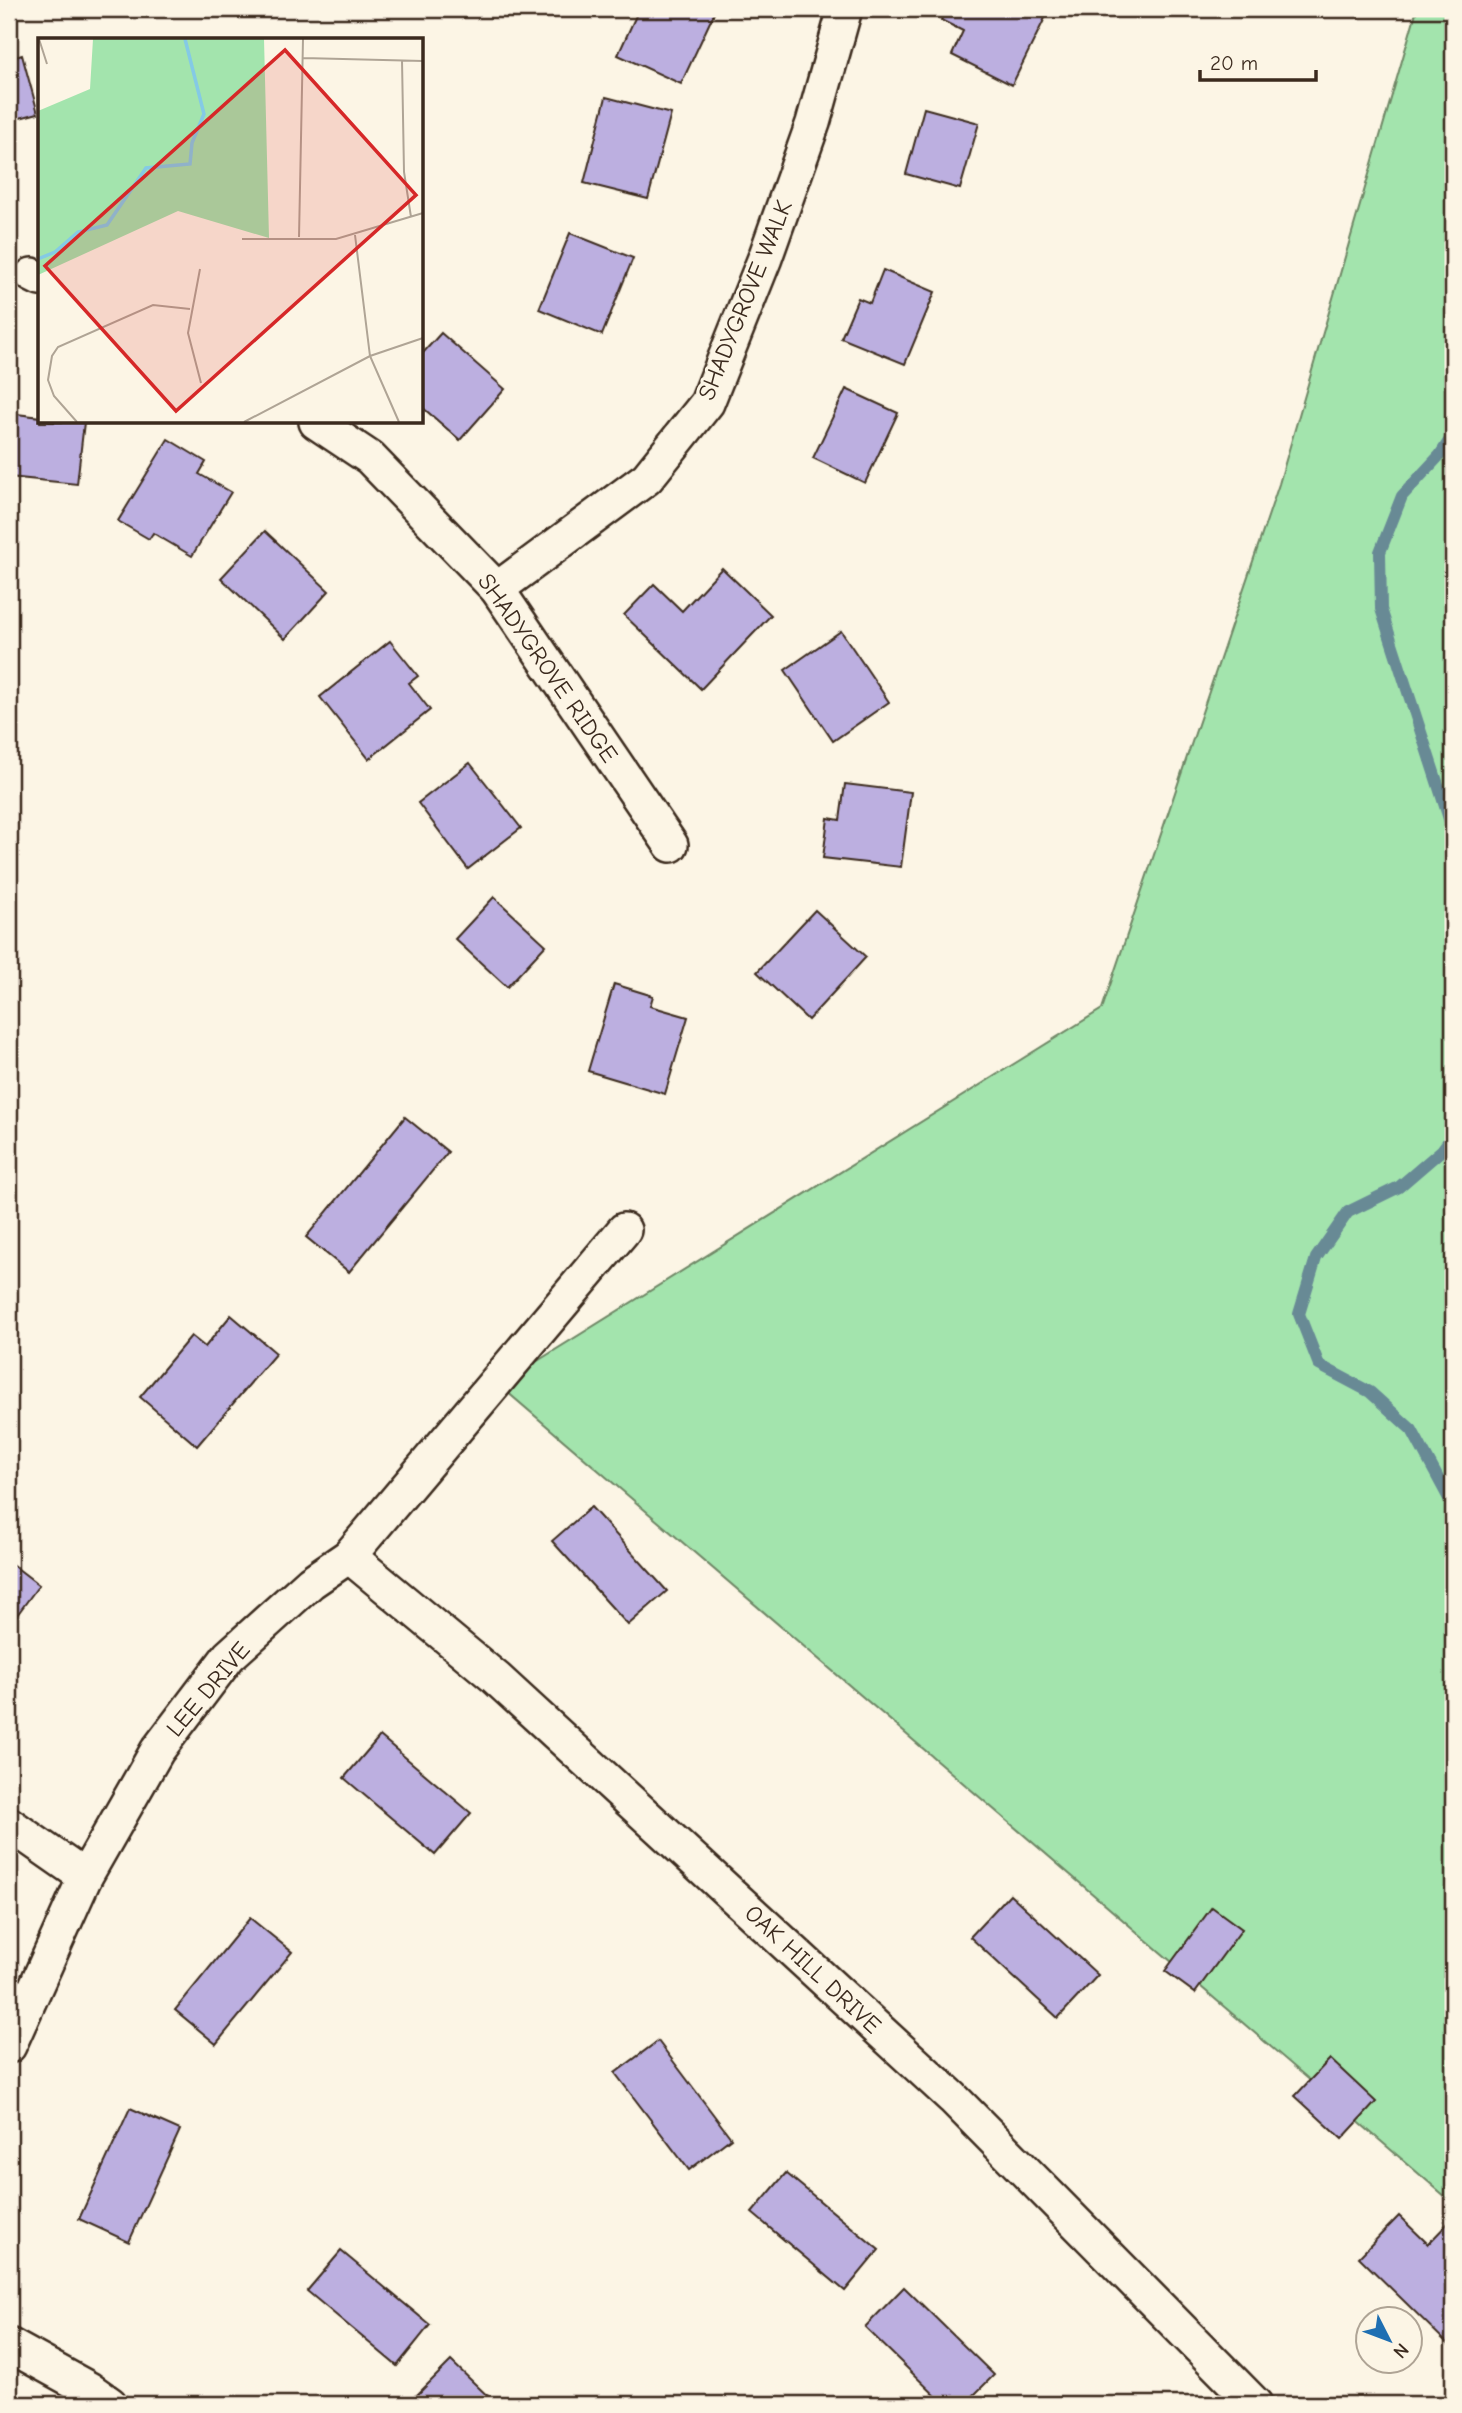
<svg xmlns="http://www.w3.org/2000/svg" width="1462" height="2413" font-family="'Comic Neue',sans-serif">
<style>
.green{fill:#a3e4ad;stroke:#6f8766;stroke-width:2}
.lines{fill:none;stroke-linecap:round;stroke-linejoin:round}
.stream{stroke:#678a95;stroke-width:12}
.building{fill:#bcafe0;stroke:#3b2a1e;stroke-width:2}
.minor-casing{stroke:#3b2a1e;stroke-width:38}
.minor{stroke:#fcf5e5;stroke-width:33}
.labels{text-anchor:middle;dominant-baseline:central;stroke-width:6;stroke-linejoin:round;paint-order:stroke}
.street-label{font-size:24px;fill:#3b2a1e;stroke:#fcf5e5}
.inset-river{fill:none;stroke:#84cae5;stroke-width:3.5}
.inset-road{fill:none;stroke:#afa495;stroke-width:2}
.view{fill:#d62828;fill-opacity:0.15;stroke:#d62828;stroke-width:3.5}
.inset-edge{fill:none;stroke:#3b2a1e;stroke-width:3.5}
</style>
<rect width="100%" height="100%" fill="#fcf5e5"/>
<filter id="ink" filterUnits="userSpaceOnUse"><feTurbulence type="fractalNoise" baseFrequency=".0143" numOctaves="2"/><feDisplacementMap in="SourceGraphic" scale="14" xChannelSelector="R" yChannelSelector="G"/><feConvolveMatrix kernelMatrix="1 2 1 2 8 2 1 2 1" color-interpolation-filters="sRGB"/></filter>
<g filter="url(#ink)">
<path class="green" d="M 1417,9 L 1453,9 L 1453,2203 L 499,1385 L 1102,1009 L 1279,484 Z"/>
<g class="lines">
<g class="stream">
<path d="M 1453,435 L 1440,455 L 1402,496 L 1380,552 L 1381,609 L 1453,831"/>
<path d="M 1453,1135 L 1442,1150 L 1399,1187 L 1348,1212 L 1316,1258 L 1299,1314 L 1319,1365 L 1370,1392 L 1412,1430 L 1453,1506"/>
</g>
</g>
<g class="building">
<path d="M 639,9 L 716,9 L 681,84 L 618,55 Z"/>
<path d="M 946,9 L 1027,9 L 1045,18 L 1012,85 L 952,55 L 963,31 L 941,20 Z"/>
<path d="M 22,55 L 38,113 L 9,121 L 9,59 Z"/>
<path d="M 606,97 L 671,114 L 648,199 L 584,183 Z"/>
<path d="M 924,108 L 979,123 L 960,189 L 906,174 Z"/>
<path d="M 570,233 L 633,258 L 602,335 L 539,309 Z"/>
<path d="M 883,270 L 935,292 L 905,364 L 841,338 L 858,298 L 870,303 Z"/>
<path d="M 441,333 L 505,389 L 460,440 L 422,407 L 422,354 Z"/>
<path d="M 846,389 L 898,413 L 865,483 L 813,458 Z"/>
<path d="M 9,413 L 40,417 L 40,422 L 84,422 L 77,484 L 9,477 Z"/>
<path d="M 168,439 L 206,462 L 199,474 L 231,492 L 192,556 L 153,533 L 149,539 L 118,521 Z"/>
<path d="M 265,531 L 329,591 L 285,639 L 221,578 Z"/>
<path d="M 722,568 L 771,615 L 701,689 L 624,615 L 654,584 L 682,611 Z"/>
<path d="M 841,631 L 889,702 L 833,741 L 785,670 Z"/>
<path d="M 390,641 L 418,676 L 409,683 L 430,710 L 369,759 L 320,697 Z"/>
<path d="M 470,763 L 521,828 L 468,869 L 418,803 Z"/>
<path d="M 845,784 L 911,792 L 901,867 L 823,858 L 828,818 L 840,820 Z"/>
<path d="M 494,897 L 546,945 L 507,987 L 455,939 Z"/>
<path d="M 815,910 L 866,957 L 808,1020 L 757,972 Z"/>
<path d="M 614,984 L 653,996 L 650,1006 L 688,1017 L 665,1094 L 588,1071 Z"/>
<path d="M 405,1117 L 448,1152 L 349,1272 L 306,1237 Z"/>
<path d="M 231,1315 L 276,1353 L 197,1446 L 140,1397 L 191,1336 L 205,1347 Z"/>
<path d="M 591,1507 L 667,1591 L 628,1625 L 552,1541 Z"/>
<path d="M 9,1562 L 39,1585 L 9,1626 Z"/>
<path d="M 380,1736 L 471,1813 L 435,1855 L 344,1778 Z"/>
<path d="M 1010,1894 L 1098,1975 L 1058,2018 L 970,1937 Z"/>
<path d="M 1212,1907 L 1242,1929 L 1195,1993 L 1165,1971 Z"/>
<path d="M 250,1918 L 292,1952 L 216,2044 L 175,2010 Z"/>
<path d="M 658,2041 L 731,2138 L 689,2170 L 615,2073 Z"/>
<path d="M 1330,2059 L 1376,2102 L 1342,2139 L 1295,2096 Z"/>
<path d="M 130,2108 L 180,2130 L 129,2242 L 79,2219 Z"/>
<path d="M 786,2173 L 879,2250 L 845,2291 L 752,2213 Z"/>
<path d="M 1399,2216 L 1428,2244 L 1453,2218 L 1452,2348 L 1359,2257 Z"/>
<path d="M 341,2251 L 430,2325 L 397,2366 L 307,2291 Z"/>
<path d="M 904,2287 L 994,2375 L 965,2404 L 944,2404 L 865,2327 Z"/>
<path d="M 451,2361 L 496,2404 L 420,2404 L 414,2398 Z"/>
</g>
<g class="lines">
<g class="minor-casing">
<g id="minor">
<path d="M 32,275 L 40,279"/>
<path d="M 316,422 L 370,458 L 497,589 L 671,845"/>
<path d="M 497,589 L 647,478 L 707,403 L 765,258 L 813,123 L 845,9"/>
<path d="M 349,1556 L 496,1678 L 953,2098 L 1255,2404"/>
<path d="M 9,1824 L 85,1877"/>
<path d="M 9,2046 L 85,1877 L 157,1751 L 229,1656 L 311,1582 L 349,1556 L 624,1230"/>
<path d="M 9,2345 L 89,2389 L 110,2404"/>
</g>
</g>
<use href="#minor" class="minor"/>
</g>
</g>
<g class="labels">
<g class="street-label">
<text transform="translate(745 300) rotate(-68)">SHADYGROVE WALK</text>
<text transform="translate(548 668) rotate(55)">SHADYGROVE RIDGE</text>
<text transform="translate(208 1689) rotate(-50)">LEE DRIVE</text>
<text transform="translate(813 1969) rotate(43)">OAK HILL DRIVE</text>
</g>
</g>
<g transform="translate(38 38)">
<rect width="385" height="385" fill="#fcf5e5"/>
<path d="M 55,1 L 226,1 L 231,200 L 140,173 L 0,237 L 0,73 L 52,51 Z" fill="#a3e4ad"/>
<path class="inset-river" d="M 0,221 L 17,214 L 40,194 L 69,187 L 108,130 L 152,126 L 154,105 L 166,76 L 147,1"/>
<path class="inset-road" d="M 1,1 L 9,26M 265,20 L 385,23M 364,22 L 366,134 L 373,179M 317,197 L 332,318 L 361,384M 261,199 L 265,1M 204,201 L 298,201 L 385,175M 162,231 L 150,295 L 163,345M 39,384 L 16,358 L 10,342 L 14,318 L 20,309 L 115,267 L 152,271M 206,384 L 332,318 L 385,300"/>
<path class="view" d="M 247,12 L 378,157 L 138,373 L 7,228 Z"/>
<rect width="385" height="385" class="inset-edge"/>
</g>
<rect width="1462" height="2413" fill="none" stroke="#fcf5e5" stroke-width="35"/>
<rect x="18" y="18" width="1427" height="2378" fill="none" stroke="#3b2a1e" stroke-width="2.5" filter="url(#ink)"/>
<g transform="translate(1389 2340) rotate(132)"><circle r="33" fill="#fcf5e5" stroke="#afa495" stroke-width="2"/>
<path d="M0-5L12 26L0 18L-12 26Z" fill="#1f6fb2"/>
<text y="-10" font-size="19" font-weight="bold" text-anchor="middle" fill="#3b2a1e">N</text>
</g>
<path d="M1200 70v10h116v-10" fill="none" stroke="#3b2a1e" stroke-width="3.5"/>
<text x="1210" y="70" font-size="21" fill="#3b2a1e" stroke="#fcf5e5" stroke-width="5" paint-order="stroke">20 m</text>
</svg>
